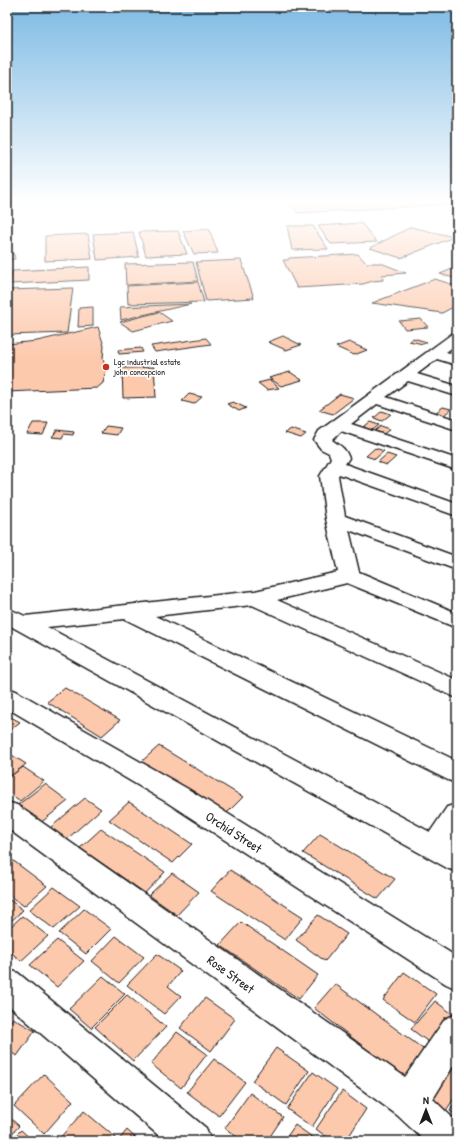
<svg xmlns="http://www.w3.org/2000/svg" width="464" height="1148" font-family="'Patrick Hand',sans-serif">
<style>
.building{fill:#fdc9ad;stroke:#1c1c1c}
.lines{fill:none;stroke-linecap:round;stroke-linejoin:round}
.minor-casing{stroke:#1c1c1c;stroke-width:3}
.minor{fill:#fff;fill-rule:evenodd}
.poi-dot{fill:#c8321e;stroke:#fff;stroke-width:1.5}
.labels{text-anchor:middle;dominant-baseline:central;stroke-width:3.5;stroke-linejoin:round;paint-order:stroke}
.far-poi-label{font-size:9px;fill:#1c1c1c;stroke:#fff;text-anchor:start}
.near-street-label{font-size:13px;fill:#1c1c1c;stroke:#fff}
</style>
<rect width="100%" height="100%" fill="#fff"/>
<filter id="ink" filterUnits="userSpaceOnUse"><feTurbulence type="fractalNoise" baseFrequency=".025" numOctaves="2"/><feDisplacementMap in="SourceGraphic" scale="8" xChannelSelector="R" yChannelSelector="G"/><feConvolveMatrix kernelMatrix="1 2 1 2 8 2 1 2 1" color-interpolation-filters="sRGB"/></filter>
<g filter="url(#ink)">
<g class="building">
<path d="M 339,200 L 449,200 L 455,204 L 298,213 L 289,203 Z"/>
<path d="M 361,223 L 377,242 L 331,244 L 318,226 Z"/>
<path d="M 287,226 L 313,226 L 328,249 L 292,250 Z"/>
<path d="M 411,227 L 454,237 L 401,258 L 370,248 Z"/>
<path d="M 209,229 L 218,253 L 194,254 L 183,231 Z"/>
<path d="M 178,231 L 187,254 L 146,256 L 139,232 Z"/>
<path d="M 133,232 L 139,257 L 97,260 L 93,234 Z"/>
<path d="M 88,234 L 92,259 L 45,261 L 45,236 Z"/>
<path d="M 7,254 L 14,254 L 15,259 L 7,260 Z"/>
<path d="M 358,254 L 366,263 L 381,263 L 406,273 L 382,275 L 383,280 L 373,281 L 363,284 L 297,288 L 283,260 L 288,260 L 289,258 Z"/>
<path d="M 241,260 L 254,298 L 206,301 L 196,262 Z"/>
<path d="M 193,262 L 198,281 L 126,285 L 125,264 Z"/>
<path d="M 89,267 L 89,280 L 10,284 L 12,271 Z"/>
<path d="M 457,267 L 457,279 L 440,274 Z"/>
<path d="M 435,279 L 457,286 L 457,305 L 442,313 L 372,303 Z"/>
<path d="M 198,282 L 204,302 L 128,304 L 127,286 Z"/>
<path d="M 73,288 L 67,333 L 7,335 L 7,290 Z"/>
<path d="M 191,304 L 121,320 L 120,307 Z"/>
<path d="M 93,307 L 93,326 L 78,327 L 79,308 Z"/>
<path d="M 159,312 L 172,321 L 133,331 L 120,322 Z"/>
<path d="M 421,319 L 428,327 L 405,329 L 399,321 Z"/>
<path d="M 98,327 L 104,346 L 103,358 L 106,370 L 103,383 L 97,388 L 7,392 L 7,344 L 37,341 Z"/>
<path d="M 283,336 L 301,345 L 286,350 L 268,342 Z"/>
<path d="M 206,338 L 211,344 L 155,352 L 151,346 Z"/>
<path d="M 413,338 L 427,342 L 423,344 L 409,341 Z"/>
<path d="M 349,342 L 367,350 L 354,355 L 336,347 Z"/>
<path d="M 141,348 L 143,352 L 119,354 L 118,350 Z"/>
<path d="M 154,367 L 156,397 L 123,398 L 122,368 Z"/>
<path d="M 290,372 L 302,380 L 281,386 L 269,378 Z"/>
<path d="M 270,380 L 279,388 L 267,390 L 258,383 Z"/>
<path d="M 189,394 L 202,397 L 194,404 L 182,401 Z"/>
<path d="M 340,394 L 354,398 L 333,414 L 319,410 Z"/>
<path d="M 233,402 L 246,408 L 239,411 L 227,404 Z"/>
<path d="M 443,407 L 451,409 L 443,416 L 435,413 Z"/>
<path d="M 382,411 L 391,414 L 382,421 L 374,418 Z"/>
<path d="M 370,422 L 379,425 L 370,432 L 361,429 Z"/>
<path d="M 33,423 L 48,423 L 43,435 L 27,434 Z"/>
<path d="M 106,426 L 121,428 L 117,435 L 101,433 Z"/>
<path d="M 381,426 L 390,429 L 381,436 L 372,433 Z"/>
<path d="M 291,429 L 306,434 L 301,438 L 285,433 Z"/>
<path d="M 57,430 L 74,432 L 73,435 L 64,434 L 62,438 L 52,437 Z"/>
<path d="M 375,448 L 384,451 L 375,459 L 366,456 Z"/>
<path d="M 387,454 L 396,457 L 387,465 L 378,462 Z"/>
<path d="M 65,688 L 120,720 L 102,736 L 47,702 Z"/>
<path d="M 7,715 L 20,722 L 7,732 Z"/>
<path d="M 159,746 L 243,797 L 225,815 L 141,762 Z"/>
<path d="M 7,752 L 26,764 L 7,779 Z"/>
<path d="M 23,767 L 44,781 L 20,801 L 7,791 L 7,779 Z"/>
<path d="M 45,784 L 68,801 L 39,824 L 15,807 Z"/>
<path d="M 85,798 L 101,809 L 66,840 L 50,828 Z"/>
<path d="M 129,802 L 192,844 L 173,863 L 109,820 Z"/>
<path d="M 101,829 L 165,872 L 145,893 L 80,848 Z"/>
<path d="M 320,834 L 395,879 L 378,899 L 303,853 Z"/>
<path d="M 7,856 L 47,886 L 24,906 L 7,894 Z"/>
<path d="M 230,870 L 303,917 L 285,940 L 211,891 Z"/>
<path d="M 172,873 L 199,892 L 177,915 L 149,895 Z"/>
<path d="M 54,887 L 80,906 L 54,929 L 29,910 Z"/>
<path d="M 7,898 L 23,910 L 7,925 Z"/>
<path d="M 84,909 L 111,929 L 86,954 L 59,933 Z"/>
<path d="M 318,915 L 347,934 L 325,961 L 296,940 Z"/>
<path d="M 22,916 L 48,936 L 21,961 L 7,949 L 7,930 Z"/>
<path d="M 241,922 L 318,975 L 299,999 L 220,945 Z"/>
<path d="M 116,936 L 144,957 L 119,983 L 92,961 Z"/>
<path d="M 57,940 L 84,961 L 57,987 L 30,965 Z"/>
<path d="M 157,954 L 181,971 L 168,986 L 181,996 L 164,1014 L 127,985 Z"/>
<path d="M 404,972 L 436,994 L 415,1022 L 383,1000 Z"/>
<path d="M 103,976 L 125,994 L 91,1028 L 69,1009 Z"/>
<path d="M 335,984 L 430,1054 L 409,1082 L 314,1008 Z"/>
<path d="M 127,995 L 166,1027 L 133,1061 L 95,1027 Z"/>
<path d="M 205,998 L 235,1019 L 211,1051 L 180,1028 Z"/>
<path d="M 435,1001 L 454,1015 L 431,1044 L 411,1029 Z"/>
<path d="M 13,1018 L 35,1031 L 17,1056 L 7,1050 L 7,1026 Z"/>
<path d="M 177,1032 L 207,1054 L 181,1088 L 151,1064 Z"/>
<path d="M 276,1048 L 309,1071 L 286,1105 L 252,1081 Z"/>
<path d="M 214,1059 L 245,1082 L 219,1116 L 187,1092 Z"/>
<path d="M 450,1059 L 457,1064 L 457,1094 L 445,1112 L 426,1097 Z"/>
<path d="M 313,1072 L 337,1089 L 312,1127 L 287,1109 Z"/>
<path d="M 44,1074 L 73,1101 L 44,1134 L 14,1106 Z"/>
<path d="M 342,1091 L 366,1109 L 346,1141 L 332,1141 L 316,1129 Z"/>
<path d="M 250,1093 L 283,1117 L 267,1141 L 242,1141 L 225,1128 Z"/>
<path d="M 457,1099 L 457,1116 L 450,1111 Z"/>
<path d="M 84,1111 L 116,1138 L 113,1141 L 57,1141 Z"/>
<path d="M 7,1115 L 19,1126 L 7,1139 Z"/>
<path d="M 295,1125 L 318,1141 L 284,1141 Z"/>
<path d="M 21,1130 L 33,1141 L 10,1141 Z"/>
<path d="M 127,1130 L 139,1141 L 118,1141 Z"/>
</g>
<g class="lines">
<g class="minor-casing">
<g id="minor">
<path d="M 457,333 L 457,344 L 446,352 L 457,355 L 457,365 L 437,359 L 417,374 L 457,386 L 457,396 L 408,381 L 386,397 L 457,420 L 457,430 L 377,404 L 351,424 L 457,459 L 457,470 L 341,431 L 332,440 C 341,447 344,446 349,458 L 345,464 L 457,504 L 457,516 L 339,474 L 338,476 L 345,516 L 457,557 L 457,570 L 349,530 L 359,572 L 457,613 L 457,628 L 347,583 L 277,600 L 457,680 L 457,698 L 252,605 L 155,616 L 457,761 L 457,783 L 448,780 L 125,619 L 47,627 L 430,832 L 447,807 L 457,804 L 457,837 L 453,844 L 457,846 L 457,872 L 447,868 L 7,624 L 7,608 L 25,616 L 255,591 L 338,572 L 326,519 L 320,476 L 331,458 L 329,453 L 321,449 L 314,440 L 319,431 L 452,334 Z"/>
<path d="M 7,688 L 16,691 L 188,789 L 457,957 L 457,989 L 446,984 L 168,803 L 7,708 Z"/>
<path d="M 7,802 L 17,805 L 405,1077 L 445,1019 L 457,1014 L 457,1060 L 433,1099 L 457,1122 L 457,1141 L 425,1141 L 397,1115 L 7,828 Z"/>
<path d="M 7,969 L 18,973 L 206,1128 L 211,1141 L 165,1141 L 7,1004 Z"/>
</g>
</g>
<use href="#minor" class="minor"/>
</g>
</g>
<linearGradient id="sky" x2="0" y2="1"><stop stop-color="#7dbae4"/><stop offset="0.56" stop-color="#fff"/><stop offset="1" stop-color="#fff" stop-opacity="0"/></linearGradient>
<rect width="464" height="360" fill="url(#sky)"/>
<circle class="poi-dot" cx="106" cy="367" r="4"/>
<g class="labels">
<g class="far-poi-label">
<text x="114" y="362">Lgc industrial estate<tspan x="114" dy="10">john concepcion</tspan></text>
</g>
<g class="near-street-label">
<text transform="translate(234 832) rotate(33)">Orchid Street</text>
<text transform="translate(231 974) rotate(36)">Rose Street</text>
</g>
</g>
<rect width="464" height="1148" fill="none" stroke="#fff" stroke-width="24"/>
<rect x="12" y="12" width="440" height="1124" fill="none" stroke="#1c1c1c" stroke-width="1.5" filter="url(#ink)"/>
<g transform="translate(426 1110)" stroke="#ffffff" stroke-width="3" paint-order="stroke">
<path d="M0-3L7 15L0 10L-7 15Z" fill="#1c1c1c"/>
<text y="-6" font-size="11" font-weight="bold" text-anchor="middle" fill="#1c1c1c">N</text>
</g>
</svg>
